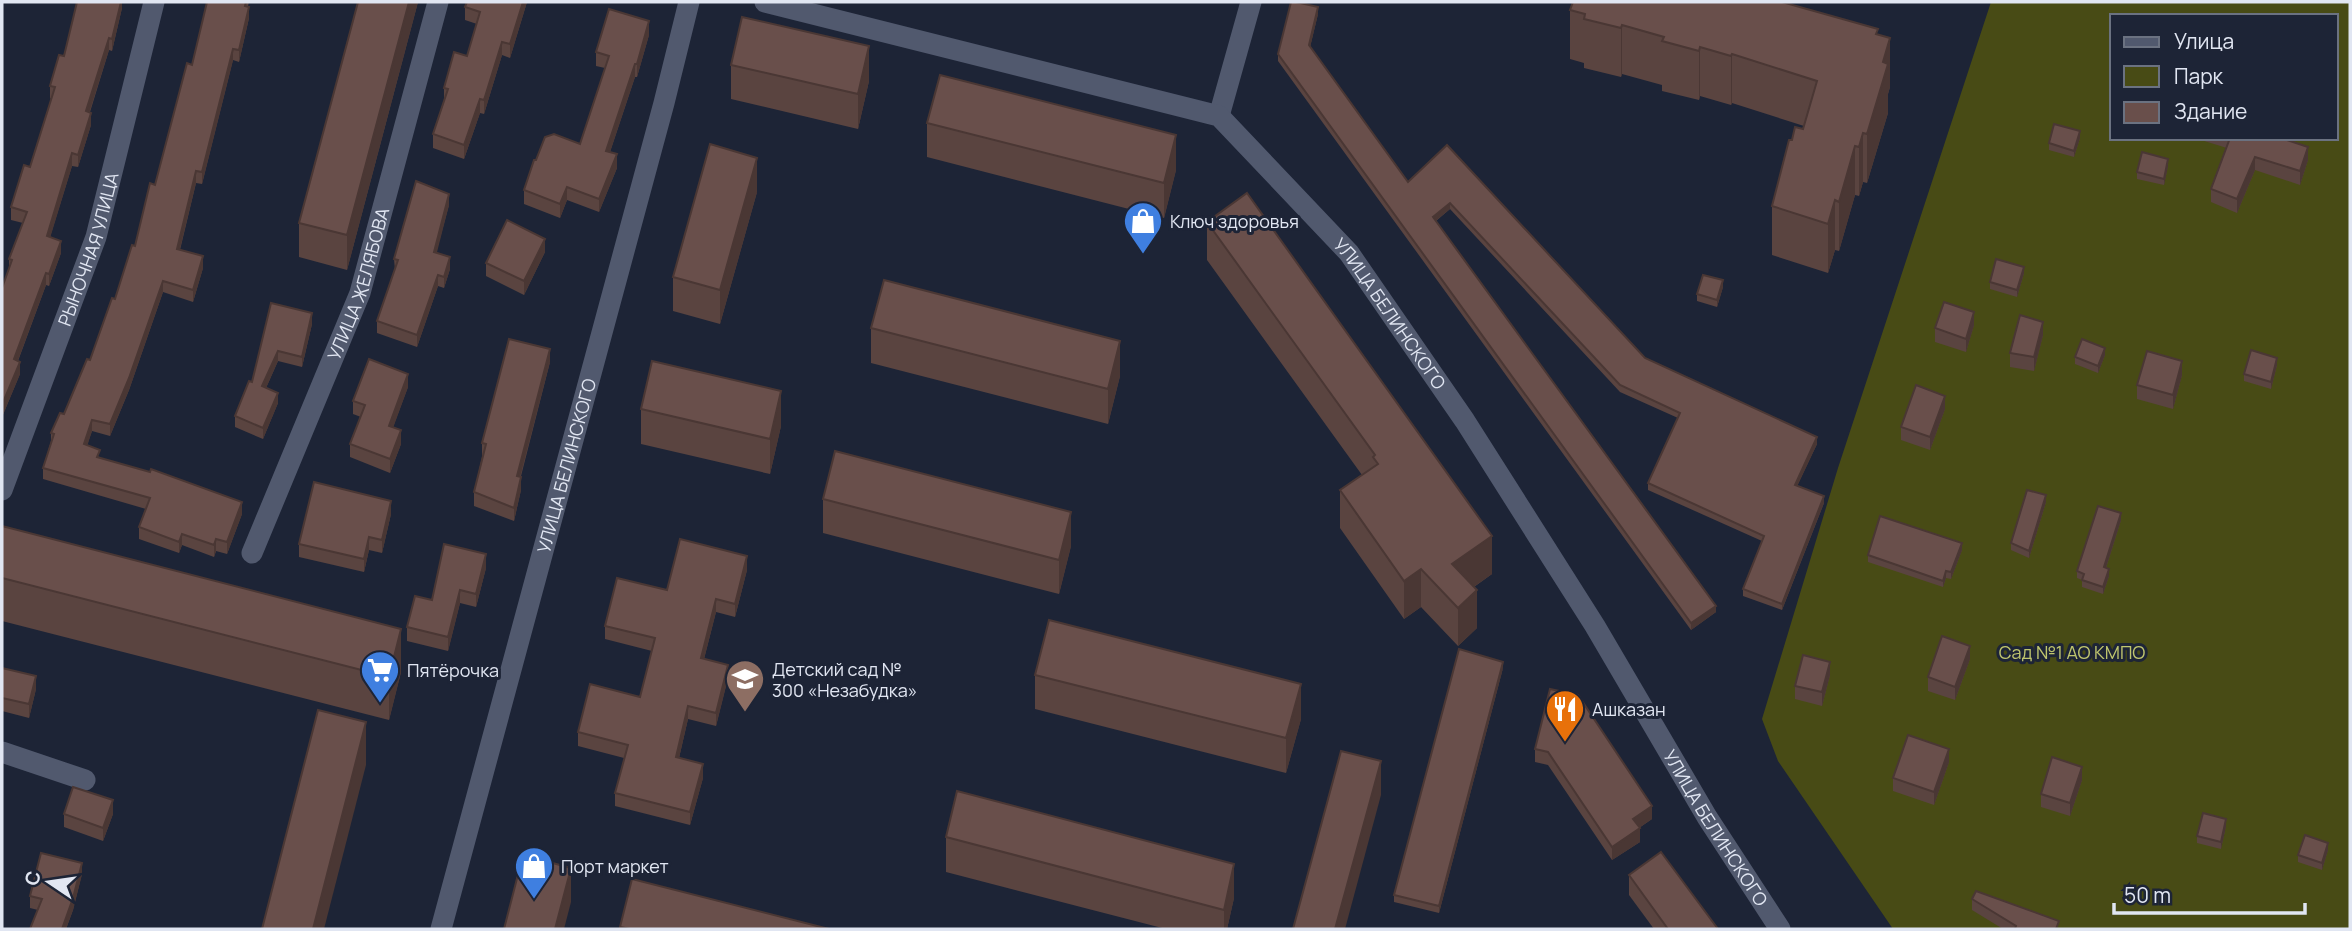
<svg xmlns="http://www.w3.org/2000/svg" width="2352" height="931" font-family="Manrope,sans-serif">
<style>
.green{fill:#484b15;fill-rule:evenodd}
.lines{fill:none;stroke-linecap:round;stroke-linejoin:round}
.minor{stroke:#51596e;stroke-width:21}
.tertiary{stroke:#51596e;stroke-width:21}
.wall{fill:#5a4440}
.shaded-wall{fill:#4a3734}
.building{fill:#694f4b;stroke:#4a3734;stroke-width:2}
.labels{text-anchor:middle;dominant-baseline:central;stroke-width:6;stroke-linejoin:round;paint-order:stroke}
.poi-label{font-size:18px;fill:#e1e6f2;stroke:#1d2436;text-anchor:start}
.street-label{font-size:18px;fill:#e1e6f2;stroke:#1d2436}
.park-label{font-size:18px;fill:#c0c66e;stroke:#1d2436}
</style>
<rect width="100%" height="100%" fill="#1d2436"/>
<path class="green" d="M 1991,2 L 2350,2 L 2350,929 L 1893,929 L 1778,761 L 1762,719 L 1838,468 ZM 2112,16 L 2336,16 L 2336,138 L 2112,138 Z"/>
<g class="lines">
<g class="minor">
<path d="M 1219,116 L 1251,2"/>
<path id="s1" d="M 2,490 L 96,237 L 154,2"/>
<path id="s2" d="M 252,553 L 360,293 L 438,2"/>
<path d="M 2,752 L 85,780"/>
<path id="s3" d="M 441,929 L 664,103 L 689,2"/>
</g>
<path class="tertiary" id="s4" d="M 765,2 L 1219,116 L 1349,253 L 1465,421 L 1595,626 L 1707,817 L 1780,929"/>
</g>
<g class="wall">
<path d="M 122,2 L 122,8 L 112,51 L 109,50 L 90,112 L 91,125 L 78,167 L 72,166 L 50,237 L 61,253 L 49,286 L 46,285 L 18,361 L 20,374 L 2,417 L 2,288 L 9,268 L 9,259 L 23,223 L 11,220 L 11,207 L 30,167 L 51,99 L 50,98 L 50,86 L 64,56 Z"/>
<path d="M 207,2 L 249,2 L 248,6 L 249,18 L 239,62 L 233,60 L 202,184 L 196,183 L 180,250 L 203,268 L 193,302 L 163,292 L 129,390 L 110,436 L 92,431 L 87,445 L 100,458 L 242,514 L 227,554 L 216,551 L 214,557 L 182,545 L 179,553 L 139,539 L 139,527 L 146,509 L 43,479 L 43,468 L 51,441 L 51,433 L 64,414 L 90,360 L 115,299 L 135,246 L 155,185 L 192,65 Z"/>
<path d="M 358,2 L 418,2 L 347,270 L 299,257 L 299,223 Z"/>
<path d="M 527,2 L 510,58 L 502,55 L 484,114 L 480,113 L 464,159 L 433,148 L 433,134 L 444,101 L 444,88 L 467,56 L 477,24 L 465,20 L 465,7 Z"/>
<path d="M 1570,10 L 1878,34 L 1890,87 L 1888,94 L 1888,113 L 1867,183 L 1863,182 L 1859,196 L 1855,195 L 1839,251 L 1835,250 L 1828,273 L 1772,255 L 1772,206 L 1792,140 L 1803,129 L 1804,126 L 1732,103 L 1731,105 L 1700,96 L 1699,100 L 1662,91 L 1662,85 L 1622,74 L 1621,77 L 1584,68 L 1584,63 L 1570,59 Z"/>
<path d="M 1318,14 L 1310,47 L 1408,182 L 1447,145 L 1645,358 L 1817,444 L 1797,486 L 1824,503 L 1782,610 L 1743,596 L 1743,589 L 1762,541 L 1648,490 L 1648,483 L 1678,418 L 1620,392 L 1450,209 L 1436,221 L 1716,612 L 1691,630 L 1278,61 L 1278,54 Z"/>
<path d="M 649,35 L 637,77 L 635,77 L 610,152 L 617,168 L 599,212 L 567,200 L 560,218 L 524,204 L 524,190 L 536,160 L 580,144 L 605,68 L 596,66 L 596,52 Z"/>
<path d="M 731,65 L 869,81 L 858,129 L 731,99 Z"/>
<path d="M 927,123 L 1176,170 L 1164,218 L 927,157 Z"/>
<path d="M 2080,138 L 2074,157 L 2049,150 L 2049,143 Z"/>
<path d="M 2201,138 L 2281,138 L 2308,160 L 2300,185 L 2255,170 L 2237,213 L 2211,202 L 2211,189 L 2227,148 L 2201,140 Z"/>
<path d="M 2168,166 L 2164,185 L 2137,179 L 2137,172 Z"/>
<path d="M 757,192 L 720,324 L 673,311 L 673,277 Z"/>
<path d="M 449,205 L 436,253 L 450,269 L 444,288 L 438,286 L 417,347 L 377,333 L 377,321 L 395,270 L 394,259 Z"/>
<path d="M 1207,222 L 1492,574 L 1474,587 L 1477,628 L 1458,646 L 1421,607 L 1404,619 L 1340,528 L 1340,490 L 1362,475 L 1207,260 Z"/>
<path d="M 545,252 L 524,295 L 486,276 L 486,263 Z"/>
<path d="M 2024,273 L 2017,297 L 1990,289 L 1990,282 Z"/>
<path d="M 1723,287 L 1717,307 L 1697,301 L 1697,294 Z"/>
<path d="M 271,303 L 312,324 L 302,367 L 278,361 L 266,388 L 278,403 L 263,439 L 235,427 L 235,416 L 252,382 Z"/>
<path d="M 1974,325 L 1966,352 L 1935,342 L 1935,328 Z"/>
<path d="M 871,328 L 1120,376 L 1108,424 L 871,363 Z"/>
<path d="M 2043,335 L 2034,371 L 2010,367 L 2010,353 Z"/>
<path d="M 2105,355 L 2098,373 L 2075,364 L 2075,357 Z"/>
<path d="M 550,362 L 521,476 L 521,490 L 514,521 L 474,506 L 474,492 L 482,457 L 482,443 Z"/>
<path d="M 2277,365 L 2271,389 L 2244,381 L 2244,374 Z"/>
<path d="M 2182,375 L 2173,409 L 2137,399 L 2137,385 Z"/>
<path d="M 408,387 L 393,427 L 401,444 L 390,473 L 350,457 L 350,444 L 361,417 L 353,414 L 353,401 Z"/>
<path d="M 641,409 L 781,426 L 770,474 L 641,444 Z"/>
<path d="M 1945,409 L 1930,450 L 1901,440 L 1901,427 Z"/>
<path d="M 823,499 L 1071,546 L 1059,594 L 823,533 Z"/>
<path d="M 2046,502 L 2029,558 L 2011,550 L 2011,543 Z"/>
<path d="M 391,514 L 382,553 L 369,550 L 364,572 L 299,557 L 299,544 Z"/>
<path d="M 2121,520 L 2106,568 L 2109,576 L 2103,594 L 2082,587 L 2082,580 L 2077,578 L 2077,571 Z"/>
<path d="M 2,526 L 401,672 L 389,720 L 2,621 Z"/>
<path d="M 1962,550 L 1951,579 L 1946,578 L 1943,587 L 1868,562 L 1868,555 Z"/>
<path d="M 486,568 L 476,607 L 460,603 L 448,651 L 407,641 L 407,627 L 432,600 Z"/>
<path d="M 747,570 L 735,617 L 716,612 L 704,659 L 728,678 L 716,726 L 688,719 L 679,758 L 703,778 L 690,825 L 615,806 L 615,793 L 624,758 L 578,746 L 578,732 L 640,697 L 652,651 L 605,639 L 605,626 L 667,590 Z"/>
<path d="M 1970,659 L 1955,700 L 1928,691 L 1928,677 Z"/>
<path d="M 2,668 L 36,689 L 29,718 L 2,711 Z"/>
<path d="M 1503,668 L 1439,913 L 1394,902 L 1394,895 Z"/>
<path d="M 1035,675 L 1301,719 L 1286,773 L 1035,709 Z"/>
<path d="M 1830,675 L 1822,706 L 1795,699 L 1795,686 Z"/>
<path d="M 1550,689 L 1652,819 L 1639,828 L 1640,842 L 1612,860 L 1548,765 L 1535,762 L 1535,749 Z"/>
<path d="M 1949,762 L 1934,805 L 1893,791 L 1893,778 Z"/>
<path d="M 2082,780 L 2070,816 L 2041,807 L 2041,794 Z"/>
<path d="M 64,814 L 113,814 L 103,841 L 64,827 Z"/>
<path d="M 2226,826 L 2221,849 L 2197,843 L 2197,836 Z"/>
<path d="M 946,837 L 1234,898 L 1227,929 L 1166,929 L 946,872 Z"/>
<path d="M 2328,850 L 2322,870 L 2298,862 L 2298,855 Z"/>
<path d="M 82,874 L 73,910 L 66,929 L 30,929 L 38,910 L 30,908 L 30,896 Z"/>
<path d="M 1629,875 L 1718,929 L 1654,929 L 1629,895 Z"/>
<path d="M 1972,899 L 2059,929 L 2003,929 L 1972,910 Z"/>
</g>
<g class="shaded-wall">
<path d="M 121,2 L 122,2 L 122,8 L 112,51 L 112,39 Z"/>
<path d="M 409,2 L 418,2 L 347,270 L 347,235 Z"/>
<path d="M 523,2 L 527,2 L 510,58 L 510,44 Z"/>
<path d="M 249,7 L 249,18 L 239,62 L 239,50 Z"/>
<path d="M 1318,7 L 1318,14 L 1309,52 L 1309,45 Z"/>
<path d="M 649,21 L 649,35 L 637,77 L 637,64 Z"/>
<path d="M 1622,25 L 1622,74 L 1621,77 L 1621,28 Z"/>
<path d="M 109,38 L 109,50 L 86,123 L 86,111 Z"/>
<path d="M 1890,38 L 1890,87 L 1888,94 L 1888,113 L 1867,183 L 1867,134 L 1883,62 Z"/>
<path d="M 502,42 L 502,55 L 484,114 L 484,100 Z"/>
<path d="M 869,46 L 869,81 L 858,129 L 858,94 Z"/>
<path d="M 1700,47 L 1700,96 L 1699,100 L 1699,51 Z"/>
<path d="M 233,49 L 233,60 L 202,184 L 202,172 Z"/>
<path d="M 1732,54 L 1732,103 L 1731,105 L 1731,56 Z"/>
<path d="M 635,64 L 635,77 L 606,164 L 606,151 Z"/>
<path d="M 480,99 L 480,113 L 464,159 L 464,145 Z"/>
<path d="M 91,113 L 91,125 L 78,167 L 78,155 Z"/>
<path d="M 2080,131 L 2080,138 L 2074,157 L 2074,151 Z"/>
<path d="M 1863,133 L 1863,182 L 1859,196 L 1859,147 Z"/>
<path d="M 1176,135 L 1176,170 L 1164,218 L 1164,183 Z"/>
<path d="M 1855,146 L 1855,195 L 1839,251 L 1839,202 Z"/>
<path d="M 2308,147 L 2308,160 L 2300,185 L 2300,171 Z"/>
<path d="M 72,153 L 72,166 L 47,248 L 47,236 Z"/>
<path d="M 617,154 L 617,168 L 599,212 L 599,199 Z"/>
<path d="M 2255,157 L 2255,170 L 2237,213 L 2237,199 Z"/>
<path d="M 757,158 L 757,192 L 720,324 L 720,290 Z"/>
<path d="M 2168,159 L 2168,166 L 2164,185 L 2164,179 Z"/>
<path d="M 196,171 L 196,183 L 177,261 L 177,249 Z"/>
<path d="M 567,187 L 567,200 L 560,218 L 560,204 Z"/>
<path d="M 449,194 L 449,205 L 434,264 L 434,252 Z"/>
<path d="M 1835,200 L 1835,250 L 1828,273 L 1828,224 Z"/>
<path d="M 1450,203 L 1450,209 L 1433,223 L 1433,217 Z"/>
<path d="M 545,239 L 545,252 L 524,295 L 524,281 Z"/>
<path d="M 61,241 L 61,253 L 49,286 L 49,274 Z"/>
<path d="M 203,256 L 203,268 L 193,302 L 193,290 Z"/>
<path d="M 450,257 L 450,269 L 444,288 L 444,277 Z"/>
<path d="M 2024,267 L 2024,273 L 2017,297 L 2017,290 Z"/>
<path d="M 46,273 L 46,285 L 14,371 L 14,359 Z"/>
<path d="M 438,275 L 438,286 L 417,347 L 417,335 Z"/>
<path d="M 1723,280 L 1723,287 L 1717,307 L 1717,300 Z"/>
<path d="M 163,281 L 163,292 L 129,390 L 110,436 L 110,424 Z"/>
<path d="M 1974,312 L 1974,325 L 1966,352 L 1966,339 Z"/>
<path d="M 312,313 L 312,324 L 302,367 L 302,357 Z"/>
<path d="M 2043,322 L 2043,335 L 2034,371 L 2034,357 Z"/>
<path d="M 1120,341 L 1120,376 L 1108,424 L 1108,389 Z"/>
<path d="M 2105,348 L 2105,355 L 2098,373 L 2098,366 Z"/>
<path d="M 550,349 L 550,362 L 517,489 L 517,476 Z"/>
<path d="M 278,351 L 278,361 L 262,397 L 262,386 Z"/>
<path d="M 2277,358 L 2277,365 L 2271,389 L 2271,382 Z"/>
<path d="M 2182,361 L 2182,375 L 2173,409 L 2173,395 Z"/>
<path d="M 20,362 L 20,374 L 2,417 L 2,405 Z"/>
<path d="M 408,374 L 408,387 L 389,439 L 389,426 Z"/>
<path d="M 781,391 L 781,426 L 770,474 L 770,439 Z"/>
<path d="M 278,393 L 278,403 L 263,439 L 263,428 Z"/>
<path d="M 1945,396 L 1945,409 L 1930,450 L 1930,437 Z"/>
<path d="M 92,420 L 92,431 L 84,456 L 84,444 Z"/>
<path d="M 401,430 L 401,444 L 390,473 L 390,459 Z"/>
<path d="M 1817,437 L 1817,444 L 1795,491 L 1795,485 Z"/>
<path d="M 521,477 L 521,490 L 514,521 L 514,508 Z"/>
<path d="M 2046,495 L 2046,502 L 2029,558 L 2029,551 Z"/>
<path d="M 1824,496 L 1824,503 L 1782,610 L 1782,604 Z"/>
<path d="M 391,501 L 391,514 L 382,553 L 382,540 Z"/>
<path d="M 242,502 L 242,514 L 227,554 L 227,542 Z"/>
<path d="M 1071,512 L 1071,546 L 1059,594 L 1059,560 Z"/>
<path d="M 2121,513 L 2121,520 L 2104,574 L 2104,567 Z"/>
<path d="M 182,534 L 182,545 L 179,553 L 179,542 Z"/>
<path d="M 1492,536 L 1492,574 L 1452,602 L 1452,564 Z"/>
<path d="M 369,537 L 369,550 L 364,572 L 364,559 Z"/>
<path d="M 216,539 L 216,551 L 214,557 L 214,545 Z"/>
<path d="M 1962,543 L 1962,550 L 1951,579 L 1951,572 Z"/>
<path d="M 486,554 L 486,568 L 476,607 L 476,594 Z"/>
<path d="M 747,556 L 747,570 L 735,617 L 735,604 Z"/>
<path d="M 1421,569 L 1421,607 L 1404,619 L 1404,581 Z"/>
<path d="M 2109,569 L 2109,576 L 2103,594 L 2103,587 Z"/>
<path d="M 1946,571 L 1946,578 L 1943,587 L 1943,581 Z"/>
<path d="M 460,590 L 460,603 L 448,651 L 448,637 Z"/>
<path d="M 1477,590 L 1477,628 L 1458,646 L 1458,608 Z"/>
<path d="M 716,599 L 716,612 L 701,671 L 701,658 Z"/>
<path d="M 1716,606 L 1716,612 L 1691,630 L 1691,623 Z"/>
<path d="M 401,629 L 401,672 L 389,720 L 389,677 Z"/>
<path d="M 1970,646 L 1970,659 L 1955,700 L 1955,687 Z"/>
<path d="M 1503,662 L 1503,668 L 1439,913 L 1439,906 Z"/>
<path d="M 1830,662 L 1830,675 L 1822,706 L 1822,692 Z"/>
<path d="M 728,665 L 728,678 L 716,726 L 716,713 Z"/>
<path d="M 36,676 L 36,689 L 29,718 L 29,704 Z"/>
<path d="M 1301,684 L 1301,719 L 1286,773 L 1286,738 Z"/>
<path d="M 688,706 L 688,719 L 676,771 L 676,757 Z"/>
<path d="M 366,722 L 366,765 L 324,929 L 313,929 Z"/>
<path d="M 1949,749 L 1949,762 L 1934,805 L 1934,792 Z"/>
<path d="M 1381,761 L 1381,795 L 1345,929 L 1335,929 Z"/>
<path d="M 703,764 L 703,778 L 690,825 L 690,812 Z"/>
<path d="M 2082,767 L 2082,780 L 2070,816 L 2070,803 Z"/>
<path d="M 113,800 L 113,814 L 103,841 L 103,828 Z"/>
<path d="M 1652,806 L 1652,819 L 1633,832 L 1633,819 Z"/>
<path d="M 2226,819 L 2226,826 L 2221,849 L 2221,842 Z"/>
<path d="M 1640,828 L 1640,842 L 1612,860 L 1612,847 Z"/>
<path d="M 2328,843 L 2328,850 L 2322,870 L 2322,863 Z"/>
<path d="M 82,863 L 82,874 L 73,910 L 66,929 L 62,929 Z"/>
<path d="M 1234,864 L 1234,898 L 1227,929 L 1224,929 L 1224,910 Z"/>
<path d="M 571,868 L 571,902 L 564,929 L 555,929 Z"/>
</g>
<g class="building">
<path d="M 77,2 L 121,2 L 112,39 L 109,38 L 86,111 L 91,113 L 78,155 L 72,153 L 47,236 L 61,241 L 49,274 L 46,273 L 14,359 L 20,362 L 2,405 L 2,288 L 12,260 L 9,259 L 27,212 L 11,207 L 24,165 L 30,167 L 55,87 L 50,86 L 59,55 L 64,56 Z"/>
<path d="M 207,2 L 246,2 L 245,6 L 249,7 L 239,50 L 233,49 L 202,172 L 196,171 L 177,249 L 203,256 L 193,290 L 163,281 L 129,378 L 110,424 L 92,420 L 84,444 L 100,450 L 97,457 L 150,472 L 151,469 L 242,502 L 227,542 L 216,539 L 214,545 L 182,534 L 179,542 L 139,527 L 150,498 L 43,468 L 54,434 L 51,433 L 60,413 L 64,414 L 87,359 L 90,360 L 112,298 L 115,299 L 132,245 L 135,246 L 150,183 L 155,185 L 187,63 L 192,65 Z"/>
<path d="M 358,2 L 409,2 L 347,235 L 299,223 Z"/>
<path d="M 467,2 L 523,2 L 510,44 L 502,42 L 484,100 L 480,99 L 464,145 L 433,134 L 448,89 L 444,88 L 454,52 L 467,56 L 480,12 L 465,7 Z"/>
<path d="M 1291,2 L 1296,2 L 1318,7 L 1309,45 L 1408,182 L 1447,145 L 1645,358 L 1817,437 L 1795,485 L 1824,496 L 1782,604 L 1743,589 L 1764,536 L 1648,483 L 1680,413 L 1620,385 L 1450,203 L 1433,217 L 1716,606 L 1691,623 L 1278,54 Z"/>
<path d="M 1573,2 L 1782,2 L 1878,29 L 1876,34 L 1890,38 L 1883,62 L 1888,64 L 1867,134 L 1863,133 L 1859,147 L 1855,146 L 1839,202 L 1835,200 L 1828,224 L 1772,206 L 1789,140 L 1792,140 L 1795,127 L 1803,129 L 1817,81 L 1732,54 L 1731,56 L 1700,47 L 1699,51 L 1662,41 L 1664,37 L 1622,25 L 1621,28 L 1584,19 L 1585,14 L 1570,10 Z"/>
<path d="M 609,9 L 649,21 L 637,64 L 635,64 L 606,151 L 617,154 L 599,199 L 567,187 L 560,204 L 524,190 L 534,160 L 536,160 L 545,137 L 554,134 L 580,144 L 609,56 L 596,52 Z"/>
<path d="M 742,17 L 869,46 L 858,94 L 731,65 Z"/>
<path d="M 940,75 L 1176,135 L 1164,183 L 927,123 Z"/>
<path d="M 2054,124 L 2080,131 L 2074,151 L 2049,143 Z"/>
<path d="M 2230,138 L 2281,138 L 2308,147 L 2300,171 L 2255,157 L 2237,199 L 2211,189 Z"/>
<path d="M 710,144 L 757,158 L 720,290 L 673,277 Z"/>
<path d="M 2142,152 L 2168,159 L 2164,179 L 2137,172 Z"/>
<path d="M 416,181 L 449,194 L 434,252 L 450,257 L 444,277 L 438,275 L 417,335 L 377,321 L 398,260 L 394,259 Z"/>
<path d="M 1247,193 L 1492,536 L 1452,564 L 1477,590 L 1458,608 L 1421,569 L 1404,581 L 1340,490 L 1378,464 L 1373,457 L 1375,455 L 1207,222 Z"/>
<path d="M 507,220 L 545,239 L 524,281 L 486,263 Z"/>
<path d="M 1996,259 L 2024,267 L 2017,290 L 1990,282 Z"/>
<path d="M 1703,275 L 1723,280 L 1717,300 L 1697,294 Z"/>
<path d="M 884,280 L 1120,341 L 1108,389 L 871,328 Z"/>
<path d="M 1944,302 L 1974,312 L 1966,339 L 1935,328 Z"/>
<path d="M 271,303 L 312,313 L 302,357 L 278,351 L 262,386 L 278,393 L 263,428 L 235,416 L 249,381 L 252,382 Z"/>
<path d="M 2020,315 L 2043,322 L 2034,357 L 2010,353 Z"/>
<path d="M 509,339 L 550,349 L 517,476 L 521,477 L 514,508 L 474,492 L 486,444 L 482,443 Z"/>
<path d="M 2082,339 L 2105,348 L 2098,366 L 2075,357 Z"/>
<path d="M 2251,350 L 2277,358 L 2271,382 L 2244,374 Z"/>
<path d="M 2147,351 L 2182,361 L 2173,395 L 2137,385 Z"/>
<path d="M 369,359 L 408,374 L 389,426 L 401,430 L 390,459 L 350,444 L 365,405 L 353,401 Z"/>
<path d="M 652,361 L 781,391 L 770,439 L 641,409 Z"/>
<path d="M 1916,385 L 1945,396 L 1930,437 L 1901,427 Z"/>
<path d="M 835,451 L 1071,512 L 1059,560 L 823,499 Z"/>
<path d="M 314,482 L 391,501 L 382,540 L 369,537 L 364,559 L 299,544 Z"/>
<path d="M 2027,490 L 2046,495 L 2029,551 L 2011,543 Z"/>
<path d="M 2098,506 L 2121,513 L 2104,567 L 2109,569 L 2103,587 L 2082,580 L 2084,574 L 2077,571 Z"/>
<path d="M 1880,516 L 1962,543 L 1951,572 L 1946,571 L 1943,581 L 1868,555 Z"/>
<path d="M 2,526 L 401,629 L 389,677 L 2,578 Z"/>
<path d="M 680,539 L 747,556 L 735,604 L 716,599 L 701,658 L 728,665 L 716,713 L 688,706 L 676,757 L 703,764 L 690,812 L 615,793 L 628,745 L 578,732 L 590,684 L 640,697 L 655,638 L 605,626 L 617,578 L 667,590 Z"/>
<path d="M 444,544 L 486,554 L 476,594 L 460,590 L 448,637 L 407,627 L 415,596 L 432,600 Z"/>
<path d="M 1049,620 L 1301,684 L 1286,738 L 1035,675 Z"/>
<path d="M 1942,636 L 1970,646 L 1955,687 L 1928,677 Z"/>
<path d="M 1459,649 L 1503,662 L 1439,906 L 1394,895 Z"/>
<path d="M 1803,655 L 1830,662 L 1822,692 L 1795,686 Z"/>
<path d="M 2,668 L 36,676 L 29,704 L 2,698 Z"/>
<path d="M 1550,689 L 1578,695 L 1652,806 L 1633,819 L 1640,828 L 1612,847 L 1548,752 L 1535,749 Z"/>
<path d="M 318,710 L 366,722 L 313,929 L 262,929 Z"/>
<path d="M 1908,735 L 1949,749 L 1934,792 L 1893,778 Z"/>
<path d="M 1341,751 L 1381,761 L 1335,929 L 1293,929 Z"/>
<path d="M 2052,757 L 2082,767 L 2070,803 L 2041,794 Z"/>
<path d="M 73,787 L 113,800 L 103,828 L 64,814 Z"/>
<path d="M 957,791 L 1234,864 L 1224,910 L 946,837 Z"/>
<path d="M 2203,813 L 2226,819 L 2221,842 L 2197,836 Z"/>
<path d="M 2305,835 L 2328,843 L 2322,863 L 2298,855 Z"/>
<path d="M 1661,852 L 1718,929 L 1668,929 L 1629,875 Z"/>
<path d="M 41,853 L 82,863 L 73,898 L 62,929 L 30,929 L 42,899 L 30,896 Z"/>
<path d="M 523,855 L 571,868 L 555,929 L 504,929 Z"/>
<path d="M 632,879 L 829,929 L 630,929 L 620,927 Z"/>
<path d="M 1976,891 L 2059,921 L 2056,929 L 2015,929 L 2016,926 L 1972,899 Z"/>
</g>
<defs>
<g id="shop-pin" transform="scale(2.0125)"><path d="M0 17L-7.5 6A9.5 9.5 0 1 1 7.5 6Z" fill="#3f7fe0" stroke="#1d2436"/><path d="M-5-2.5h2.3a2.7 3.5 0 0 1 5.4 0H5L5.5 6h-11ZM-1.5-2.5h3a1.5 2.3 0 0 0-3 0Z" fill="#fff"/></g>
<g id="supermarket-pin" transform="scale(2.0125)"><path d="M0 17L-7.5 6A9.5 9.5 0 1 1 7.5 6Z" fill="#3f7fe0" stroke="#1d2436"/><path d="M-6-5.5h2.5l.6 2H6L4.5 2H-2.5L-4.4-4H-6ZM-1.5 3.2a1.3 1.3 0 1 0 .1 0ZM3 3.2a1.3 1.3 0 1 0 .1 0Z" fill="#fff"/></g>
<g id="school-pin" transform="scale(2.0125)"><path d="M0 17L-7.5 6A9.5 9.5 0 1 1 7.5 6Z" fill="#8d6e63" stroke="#1d2436"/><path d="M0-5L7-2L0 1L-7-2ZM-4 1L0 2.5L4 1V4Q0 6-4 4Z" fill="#fff"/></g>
<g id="restaurant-pin" transform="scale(2.0125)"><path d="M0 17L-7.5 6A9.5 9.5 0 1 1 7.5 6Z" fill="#e8710a" stroke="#1d2436"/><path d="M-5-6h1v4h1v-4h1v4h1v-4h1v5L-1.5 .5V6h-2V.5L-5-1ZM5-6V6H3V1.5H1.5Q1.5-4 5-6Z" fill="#fff"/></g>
</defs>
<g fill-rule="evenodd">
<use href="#shop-pin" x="1143" y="221"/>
<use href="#supermarket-pin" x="380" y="670"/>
<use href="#school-pin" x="745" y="679"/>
<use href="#restaurant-pin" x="1565" y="709"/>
<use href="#shop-pin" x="534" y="866"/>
</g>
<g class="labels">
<g class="poi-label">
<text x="1170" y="221">Ключ здоровья</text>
<text x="772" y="669">Детский сад №<tspan x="772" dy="21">300 «Незабудка»</tspan></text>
<text x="407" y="670">Пятёрочка</text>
<text x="1592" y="709">Ашказан</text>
<text x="561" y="866">Порт маркет</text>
</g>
<g class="street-label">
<text stroke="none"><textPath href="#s1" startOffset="256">РЫНОЧНАЯ УЛИЦА</textPath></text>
<text stroke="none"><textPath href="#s2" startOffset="290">УЛИЦА ЖЕЛЯБОВА</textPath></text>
<text stroke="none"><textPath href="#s4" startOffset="730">УЛИЦА БЕЛИНСКОГО</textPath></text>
<text stroke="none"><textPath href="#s3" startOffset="480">УЛИЦА БЕЛИНСКОГО</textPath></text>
<text stroke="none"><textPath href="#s4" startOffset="1339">УЛИЦА БЕЛИНСКОГО</textPath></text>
</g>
<g class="park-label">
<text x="2072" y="652">Сад №1 АО КМПО</text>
</g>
</g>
<rect width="2352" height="931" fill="none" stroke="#e1e6f2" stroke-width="7"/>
<rect x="2110" y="14" width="228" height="126" fill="#1d2436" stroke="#6b7281" stroke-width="2"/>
<rect x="2124" y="37" width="35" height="10" fill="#51596e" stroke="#6b7281" stroke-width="2"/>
<text x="2174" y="49" font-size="21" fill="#e1e6f2">Улица</text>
<rect x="2124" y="66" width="35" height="21" fill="#484b15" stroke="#6b7281" stroke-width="2"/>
<text x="2174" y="84" font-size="21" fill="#e1e6f2">Парк</text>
<rect x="2124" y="102" width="35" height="21" fill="#694f4b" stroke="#6b7281" stroke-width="2"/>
<text x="2174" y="119" font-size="21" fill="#e1e6f2">Здание</text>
<g transform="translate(49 882) rotate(283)" stroke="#1d2436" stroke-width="5" paint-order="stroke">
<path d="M0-5L12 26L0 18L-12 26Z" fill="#e1e6f2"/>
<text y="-10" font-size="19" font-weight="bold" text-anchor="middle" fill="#e1e6f2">С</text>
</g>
<path d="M2114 903v10h191v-10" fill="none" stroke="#e1e6f2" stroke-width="3.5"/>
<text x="2124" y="903" font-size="21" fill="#e1e6f2" stroke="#1d2436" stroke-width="5" paint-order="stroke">50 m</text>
</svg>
